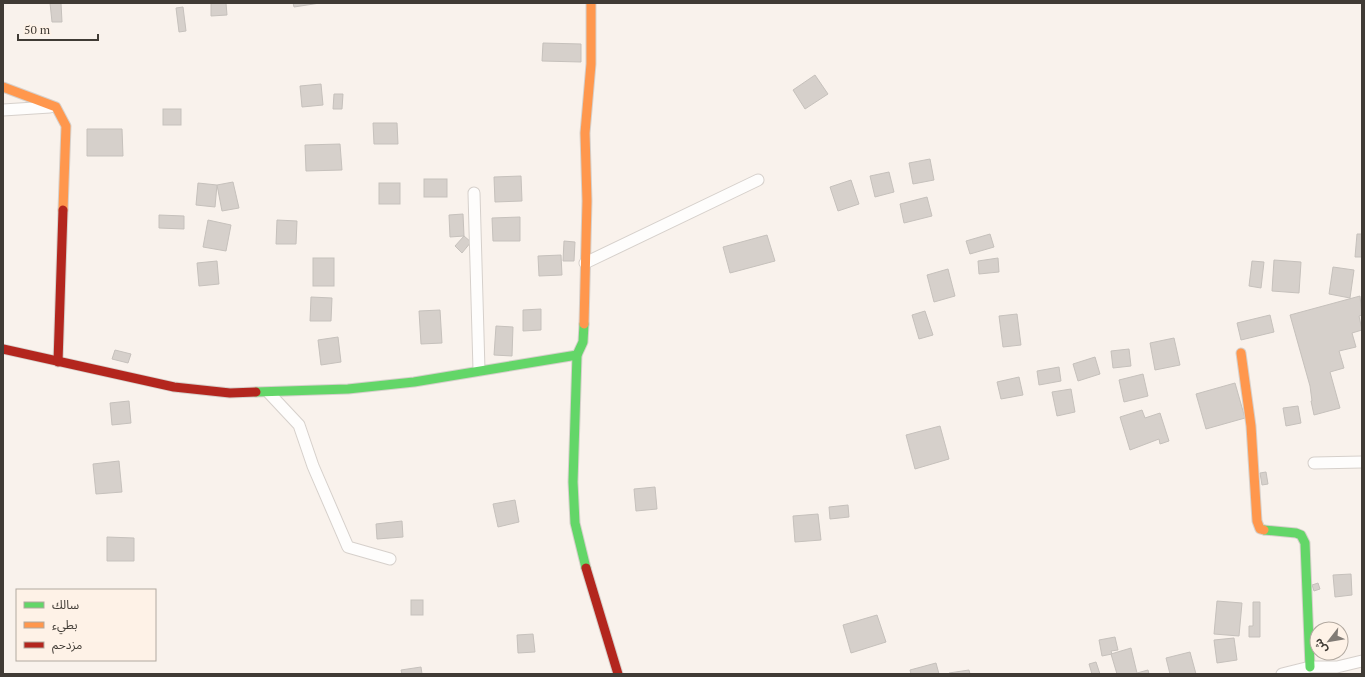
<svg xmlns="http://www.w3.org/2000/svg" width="1365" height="677" font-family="'PT Serif','Noto Sans Arabic',serif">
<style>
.building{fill:#d6d0cb;stroke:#c6c1bc}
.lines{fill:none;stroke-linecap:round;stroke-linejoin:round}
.street-casing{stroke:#d6d0cb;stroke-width:13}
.fast-casing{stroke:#d6d0cb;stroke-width:11}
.slow-casing{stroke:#d6d0cb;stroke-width:11}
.jam-casing{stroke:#d6d0cb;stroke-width:11}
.street{stroke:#fefdfc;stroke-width:11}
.fast{stroke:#63d668;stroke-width:9}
.slow{stroke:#ff974d;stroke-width:9}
.jam{stroke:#b3261e;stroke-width:9}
</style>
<rect width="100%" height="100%" fill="#f9f2ec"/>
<g class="building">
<path d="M 50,3 L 61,3 L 62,22 L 52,22 Z"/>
<path d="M 211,3 L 226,3 L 227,15 L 211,16 Z"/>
<path d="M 293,3 L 320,3 L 294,7 Z"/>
<path d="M 183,7 L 186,31 L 179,32 L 176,8 Z"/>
<path d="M 543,43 L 581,44 L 581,62 L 542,61 Z"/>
<path d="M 815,75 L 828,94 L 805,109 L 793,90 Z"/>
<path d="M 321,84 L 323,105 L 302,107 L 300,86 Z"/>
<path d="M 334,94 L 343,94 L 342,109 L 333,109 Z"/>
<rect x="163" y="109" width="18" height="16"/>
<path d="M 373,123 L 397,123 L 398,144 L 374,144 Z"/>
<path d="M 87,129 L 122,129 L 123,156 L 87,156 Z"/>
<path d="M 340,144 L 342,170 L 306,171 L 305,145 Z"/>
<path d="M 930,159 L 934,180 L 913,184 L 909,163 Z"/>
<path d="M 889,172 L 894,192 L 875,197 L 870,176 Z"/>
<path d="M 521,176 L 522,201 L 495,202 L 494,177 Z"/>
<rect x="424" y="179" width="23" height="18"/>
<path d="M 851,180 L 859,204 L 838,211 L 830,187 Z"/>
<path d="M 233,182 L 239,208 L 222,211 L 217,185 Z"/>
<path d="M 198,183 L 217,185 L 215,207 L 196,205 Z"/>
<rect x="379" y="183" width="21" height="21"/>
<path d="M 927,197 L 932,216 L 904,223 L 900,204 Z"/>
<path d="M 463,214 L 464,236 L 450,237 L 449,215 Z"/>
<path d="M 159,215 L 184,216 L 184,229 L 159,228 Z"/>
<path d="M 520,217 L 520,241 L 493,241 L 492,218 Z"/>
<path d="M 208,220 L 231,225 L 226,251 L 203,247 Z"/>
<path d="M 277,220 L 297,221 L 296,244 L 276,244 Z"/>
<path d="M 990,234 L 994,247 L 970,254 L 966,241 Z"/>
<path d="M 1357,234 L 1362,234 L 1362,257 L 1355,257 Z"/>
<path d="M 767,235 L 775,261 L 730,273 L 723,247 Z"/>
<path d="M 464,236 L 471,242 L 462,253 L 455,246 Z"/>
<path d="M 564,241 L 575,242 L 574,261 L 563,261 Z"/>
<path d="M 561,255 L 562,275 L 539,276 L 538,256 Z"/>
<rect x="313" y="258" width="21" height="28"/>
<path d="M 998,258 L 999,272 L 979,274 L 978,261 Z"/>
<path d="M 1274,260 L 1301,262 L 1299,293 L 1272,291 Z"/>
<path d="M 217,261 L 219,284 L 199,286 L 197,263 Z"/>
<path d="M 1252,261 L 1264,262 L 1261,288 L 1249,286 Z"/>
<path d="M 1333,267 L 1354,270 L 1350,298 L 1329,294 Z"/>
<path d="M 948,269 L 955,296 L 934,302 L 927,275 Z"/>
<path d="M 1360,296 L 1362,315 L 1359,316 L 1362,330 L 1352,333 L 1356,347 L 1339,351 L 1344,368 L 1330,372 L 1340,408 L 1314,415 L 1311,401 L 1312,401 L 1310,386 L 1290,315 Z"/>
<path d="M 311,297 L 332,298 L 331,321 L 310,321 Z"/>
<path d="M 541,309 L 541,330 L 523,331 L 523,310 Z"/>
<path d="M 440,310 L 442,343 L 421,344 L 419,311 Z"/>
<path d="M 925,311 L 933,335 L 919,339 L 912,315 Z"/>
<path d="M 1017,314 L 1021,345 L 1003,347 L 999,316 Z"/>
<path d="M 1270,315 L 1274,332 L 1241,340 L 1237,323 Z"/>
<path d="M 496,326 L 513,327 L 512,356 L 494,355 Z"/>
<path d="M 338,337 L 341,362 L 321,365 L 318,340 Z"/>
<path d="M 1174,338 L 1180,365 L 1155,370 L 1150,343 Z"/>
<path d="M 1129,349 L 1131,366 L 1113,368 L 1111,351 Z"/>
<path d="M 115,350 L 131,354 L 128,363 L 112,359 Z"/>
<path d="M 1095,357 L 1100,374 L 1078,381 L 1073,364 Z"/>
<path d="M 1059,367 L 1061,381 L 1039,385 L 1037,371 Z"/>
<path d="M 1143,374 L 1148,396 L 1124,402 L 1119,380 Z"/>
<path d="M 1019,377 L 1023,395 L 1001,399 L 997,382 Z"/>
<path d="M 1235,383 L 1245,418 L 1206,429 L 1196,394 Z"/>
<path d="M 1071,389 L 1075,412 L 1057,416 L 1052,392 Z"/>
<path d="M 129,401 L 131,423 L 112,425 L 110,403 Z"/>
<path d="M 1298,406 L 1301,423 L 1286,426 L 1283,408 Z"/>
<path d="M 1142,410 L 1145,418 L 1160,413 L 1169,441 L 1160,444 L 1159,439 L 1130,450 L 1120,417 Z"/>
<path d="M 940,426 L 949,459 L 915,469 L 906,435 Z"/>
<path d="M 119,461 L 122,492 L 96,494 L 93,464 Z"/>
<path d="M 1266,472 L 1268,484 L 1262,485 L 1260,473 Z"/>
<path d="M 655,487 L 657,509 L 636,511 L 634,489 Z"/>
<path d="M 515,500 L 519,522 L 498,527 L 493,504 Z"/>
<path d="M 848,505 L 849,517 L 830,519 L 829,507 Z"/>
<path d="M 818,514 L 821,540 L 795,542 L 793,516 Z"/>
<path d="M 402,521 L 403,537 L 377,539 L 376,524 Z"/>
<path d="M 107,537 L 134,538 L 134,561 L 107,561 Z"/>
<path d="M 1351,574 L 1352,595 L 1335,597 L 1333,575 Z"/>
<path d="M 1318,583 L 1320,589 L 1314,591 L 1312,585 Z"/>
<rect x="411" y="600" width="12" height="15"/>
<path d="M 1217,601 L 1242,603 L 1239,636 L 1214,634 Z"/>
<path d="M 1253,602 L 1260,602 L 1260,637 L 1249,637 L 1249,626 L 1253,626 Z"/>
<path d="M 877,615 L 886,642 L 851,653 L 843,625 Z"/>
<path d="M 533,634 L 535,652 L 518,653 L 517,635 Z"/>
<path d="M 1115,637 L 1118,650 L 1111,651 L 1112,654 L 1102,656 L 1099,640 Z"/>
<path d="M 1234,638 L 1237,660 L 1217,663 L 1214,640 Z"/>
<path d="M 1131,648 L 1137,673 L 1148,670 L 1149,674 L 1117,674 L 1111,654 Z"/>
<path d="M 1190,652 L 1196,674 L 1170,674 L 1166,658 Z"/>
<path d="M 1096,662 L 1100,674 L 1092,674 L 1089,664 Z"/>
<path d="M 936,663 L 939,674 L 909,674 L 911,674 L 910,670 Z"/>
<path d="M 421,667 L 422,674 L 402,674 L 401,670 Z"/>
<path d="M 969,670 L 970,674 L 949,674 L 949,673 Z"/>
</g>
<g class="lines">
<g class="street-casing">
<g id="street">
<path d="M 3,110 L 50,107"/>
<path d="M 474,193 L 479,370"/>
<path d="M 585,263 L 758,180"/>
<path d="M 269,393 L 299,425 L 313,466 L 348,547 L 390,559"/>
<path d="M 1314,463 L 1362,462"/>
<path d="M 1282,674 L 1310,667 L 1337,667 L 1362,661"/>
</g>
</g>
<g class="fast-casing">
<g id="fast">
<path d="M 584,324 L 583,342 L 577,355 L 573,482 L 575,523 L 586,568"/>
<path d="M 256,392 L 348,389 L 414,382 L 577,355"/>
<path d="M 1264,530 L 1296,533 L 1301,535 L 1305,543 L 1310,667"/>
</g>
</g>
<g class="slow-casing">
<g id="slow">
<path d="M 3,87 L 56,107 L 66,126 L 63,210"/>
<path d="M 584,324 L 587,201 L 585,133 L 591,64 L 591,3"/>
<path d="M 1241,353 L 1251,426 L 1257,521 L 1260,529 L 1264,530"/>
</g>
</g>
<g class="jam-casing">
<g id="jam">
<path d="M 3,349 L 174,387 L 230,393 L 256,392"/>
<path d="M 58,362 L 63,210"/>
<path d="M 586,568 L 618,674"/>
</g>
</g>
<use href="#street" class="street"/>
<use href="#fast" class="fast"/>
<use href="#slow" class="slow"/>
<use href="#jam" class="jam"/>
</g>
<rect width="1365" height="677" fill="none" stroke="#403b35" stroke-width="8"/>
<rect x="16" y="589" width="140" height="72" fill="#fef2e7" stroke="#b2a9a0"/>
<rect x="24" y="602" width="20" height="6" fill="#63d668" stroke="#b2a9a0"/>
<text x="52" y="609" font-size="12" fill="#403b35">سالك</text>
<rect x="24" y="622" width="20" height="6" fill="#ff974d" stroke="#b2a9a0"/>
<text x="52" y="629" font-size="12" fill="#403b35">بطيء</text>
<rect x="24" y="642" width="20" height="6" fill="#b3261e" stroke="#b2a9a0"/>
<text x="52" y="649" font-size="12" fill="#403b35">مزدحم</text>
<g transform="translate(1329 641) rotate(239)"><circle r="19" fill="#fef2e7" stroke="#b2a9a0"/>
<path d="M0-3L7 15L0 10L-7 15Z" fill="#817b75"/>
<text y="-6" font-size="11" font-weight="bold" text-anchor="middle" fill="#403b35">ش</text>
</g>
<path d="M18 34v6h80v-6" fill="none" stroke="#403b35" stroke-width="2"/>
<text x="24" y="34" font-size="12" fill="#403b35" stroke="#fef2e7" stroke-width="3" paint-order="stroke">50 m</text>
</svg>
